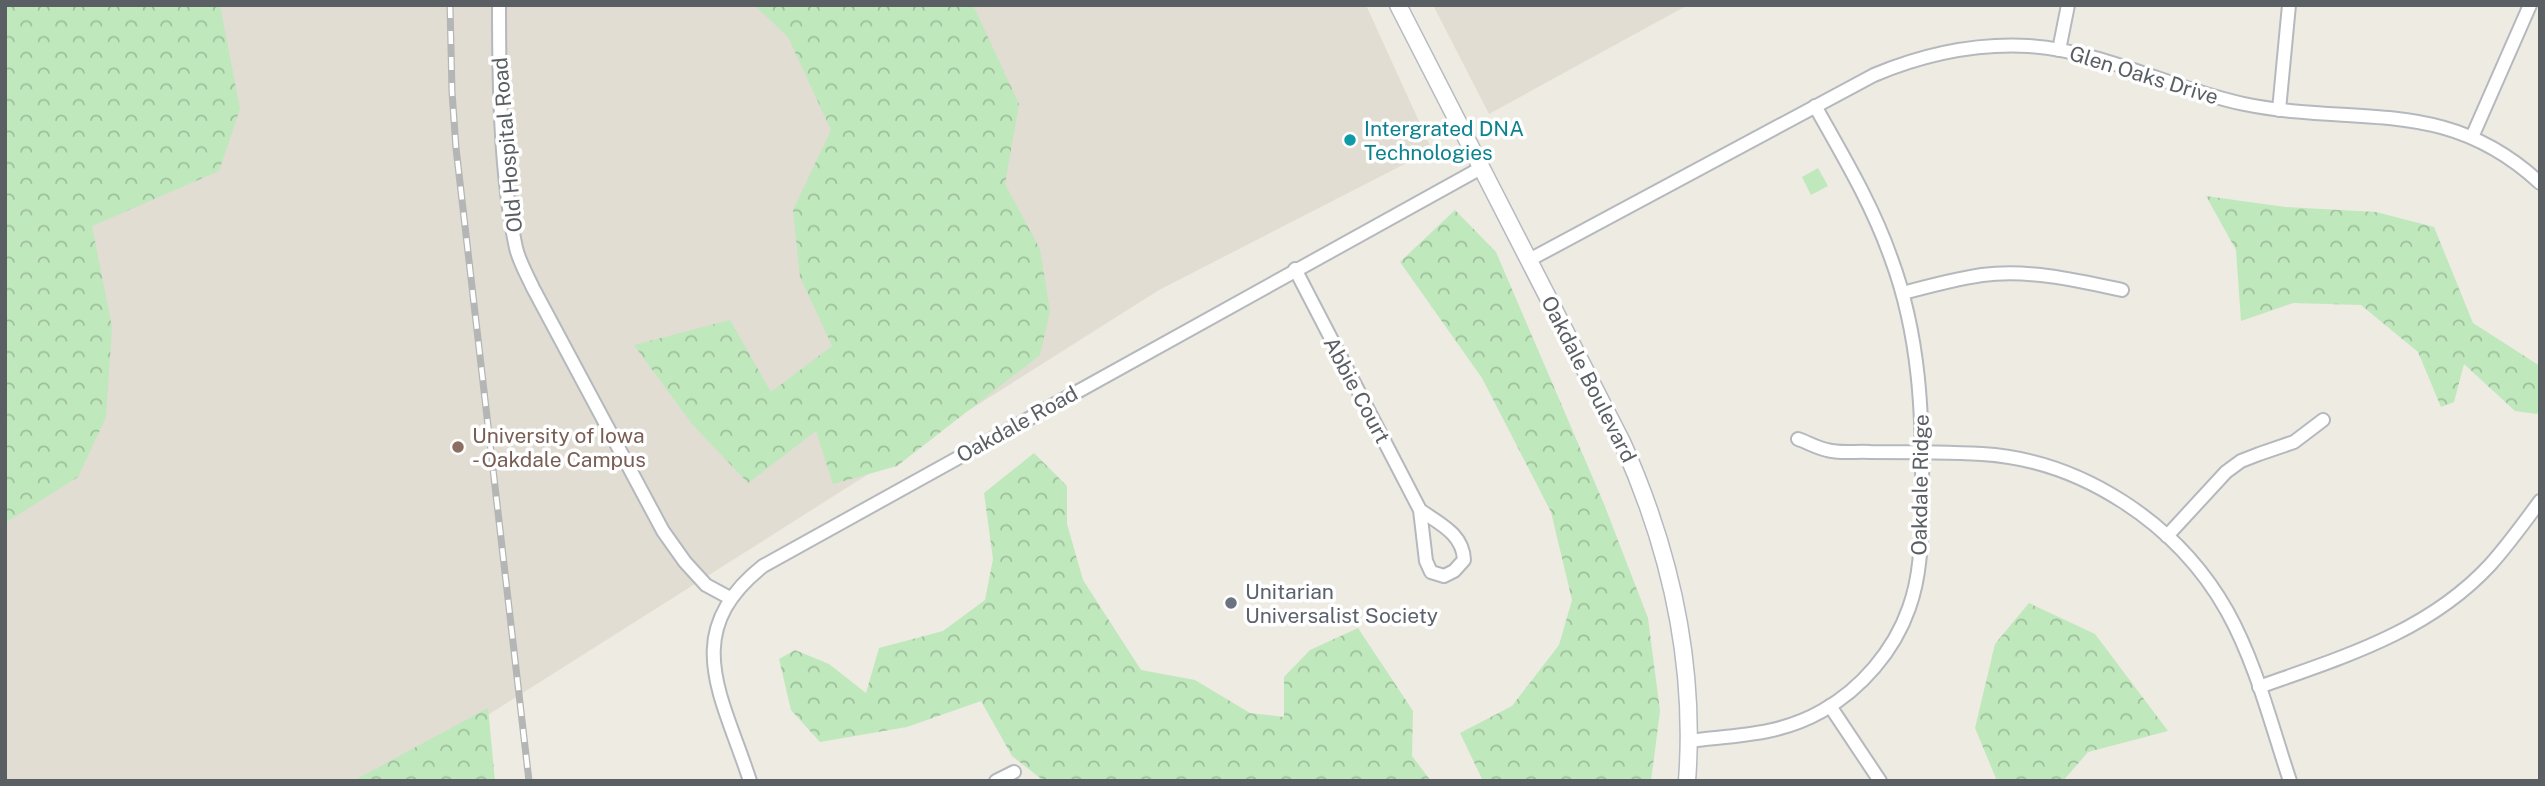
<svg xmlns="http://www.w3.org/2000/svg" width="2545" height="786" font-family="'Public Sans',sans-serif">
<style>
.education{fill:#e1ddd2}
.forest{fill:url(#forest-crowns)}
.garden{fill:#bfe8bc}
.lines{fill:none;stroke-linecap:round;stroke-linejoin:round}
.minor-casing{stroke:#b5b9bd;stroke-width:16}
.secondary-casing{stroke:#b5bac0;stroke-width:19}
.minor{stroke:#fff;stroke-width:12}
.secondary{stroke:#fff;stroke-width:16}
.rail-casing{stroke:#b4b5b5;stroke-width:7}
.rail{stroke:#fff;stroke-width:4.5;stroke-dasharray:13;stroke-linecap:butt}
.culture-dot{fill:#0f9aa8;stroke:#fff;stroke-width:2.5}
.education-dot{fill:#8d6e63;stroke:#fff;stroke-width:2.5}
.worship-dot{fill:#6b7280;stroke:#fff;stroke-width:2.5}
.labels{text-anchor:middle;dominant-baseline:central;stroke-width:7;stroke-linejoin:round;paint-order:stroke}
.street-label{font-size:21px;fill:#5a5f64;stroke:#fff}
.culture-label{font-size:21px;fill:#0d838f;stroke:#fff;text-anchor:start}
.education-label{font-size:21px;fill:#785e54;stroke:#fff;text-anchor:start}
.worship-label{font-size:21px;fill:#5b616d;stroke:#fff;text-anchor:start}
</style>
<defs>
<pattern id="forest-crowns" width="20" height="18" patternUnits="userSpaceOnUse" patternTransform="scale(1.75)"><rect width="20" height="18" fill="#bfe8bc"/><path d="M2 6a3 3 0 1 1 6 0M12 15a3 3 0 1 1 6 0" fill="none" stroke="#9ebf9c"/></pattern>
</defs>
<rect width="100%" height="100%" fill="#eeebe2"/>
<g class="education">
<path d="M 5,5 L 1366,5 L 1432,150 L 1159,290 L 480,720 L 369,781 L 5,781 Z"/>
<path d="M 1433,5 L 1688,5 L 1489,114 Z"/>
</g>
<g class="forest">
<path d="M 5,5 L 220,5 L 240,109 L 219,171 L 92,226 L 112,327 L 106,417 L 78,477 L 5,523 Z"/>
<path d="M 754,5 L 973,5 L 1019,104 L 1005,184 L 1040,249 L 1050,311 L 1040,355 L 897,466 L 833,484 L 816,431 L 748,483 L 692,424 L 634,345 L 730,320 L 771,392 L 832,346 L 800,277 L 793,210 L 831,130 L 788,37 Z"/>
<path d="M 2206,196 L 2285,207 L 2376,212 L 2434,227 L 2473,323 L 2540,366 L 2540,408 L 2537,414 L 2515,411 L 2464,364 L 2454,402 L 2441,407 L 2418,352 L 2361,305 L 2293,303 L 2241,321 L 2236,250 Z"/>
<path d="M 1455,210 L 1496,252 L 1604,504 L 1648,618 L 1660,711 L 1651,781 L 1483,781 L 1460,733 L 1512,706 L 1559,645 L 1572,600 L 1551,512 L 1482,378 L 1400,262 Z"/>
<path d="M 1034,453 L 1067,486 L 1067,524 L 1083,580 L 1141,670 L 1195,680 L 1250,713 L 1284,717 L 1284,677 L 1310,650 L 1358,628 L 1413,711 L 1412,756 L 1431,781 L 1044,781 L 1012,756 L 981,701 L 907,727 L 820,742 L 791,710 L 779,659 L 795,650 L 829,664 L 866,693 L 879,648 L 943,631 L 985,600 L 993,559 L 984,493 Z"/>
<path d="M 2029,603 L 2095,634 L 2168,731 L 2088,752 L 2063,781 L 1997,781 L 1975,728 L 1995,644 Z"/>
<path d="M 488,708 L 495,781 L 353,781 Z"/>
</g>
<path class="garden" d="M 1818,168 L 1828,186 L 1811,195 L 1802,177 Z"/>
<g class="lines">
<g class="minor-casing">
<g id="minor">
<path d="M 499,5 C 499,81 500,173 516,248 C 519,261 527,275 533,288 L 663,531 L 685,562 L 706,585 L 730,598"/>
<path d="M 2059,50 L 2068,5"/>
<path d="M 2279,110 L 2289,5"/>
<path d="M 2472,137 L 2530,5"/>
<path d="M 1529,260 L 1874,75 C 1924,54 1975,43 2029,46 C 2104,51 2172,89 2244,104 C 2357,127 2445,95 2540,183"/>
<path d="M 1295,269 L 1420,510 L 1426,561 L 1431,572 L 1444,576 L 1454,571 L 1464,560 C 1463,534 1440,524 1420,510"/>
<path d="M 1903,293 C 1929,286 1955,279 1982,275 C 2029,269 2076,280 2122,290"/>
<path d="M 1798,439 C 1807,442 1817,448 1827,450 C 1840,454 1857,451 1870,452 C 1907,452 1944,452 1982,454 C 2082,460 2178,524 2227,611 C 2256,663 2271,724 2290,781"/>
<path d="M 2167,536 L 2226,472 L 2241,461 L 2259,454 L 2294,442 L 2323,420"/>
<path d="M 2259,687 C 2343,657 2428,632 2490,565 C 2508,545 2524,523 2540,501"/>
<path d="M 1830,706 L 1880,781"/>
<path d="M 1688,741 C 1736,735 1778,736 1822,711 C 1861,689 1894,651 1909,608 C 1922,572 1921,536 1922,498 C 1923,416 1920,336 1891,258 C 1872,204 1843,156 1815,106"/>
<path d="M 750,781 C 723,697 678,633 763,566 L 1481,168"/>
<path d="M 996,781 L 1014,772"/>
</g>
</g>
<g class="secondary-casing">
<path id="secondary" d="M 1398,5 L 1622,442 C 1670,549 1696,663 1687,781"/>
</g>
<use href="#minor" class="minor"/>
<use href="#secondary" class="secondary"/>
<g class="rail-casing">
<path id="rail" d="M 450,5 L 452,92 L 456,148 L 529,781"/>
</g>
<use href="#rail" class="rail"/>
</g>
<circle class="culture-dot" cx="1350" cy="140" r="7"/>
<circle class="education-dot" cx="458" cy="447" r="7"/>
<circle class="worship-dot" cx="1231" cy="603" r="7"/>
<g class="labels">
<g class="street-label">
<text transform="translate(2144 75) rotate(17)">Glen Oaks Drive</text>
<text transform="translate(507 145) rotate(-95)">Old Hospital Road</text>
<text transform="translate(1589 379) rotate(63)">Oakdale Boulevard</text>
<text transform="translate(1357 390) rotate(62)">Abbie Court</text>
<text transform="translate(1017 424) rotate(-29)">Oakdale Road</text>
<text transform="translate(1920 485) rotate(-89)">Oakdale Ridge</text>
</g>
<g class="culture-label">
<text x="1364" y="128">Intergrated DNA<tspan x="1364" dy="24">Technologies</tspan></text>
</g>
<g class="education-label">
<text x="472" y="435">University of Iowa<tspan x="472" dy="24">- Oakdale Campus</tspan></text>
</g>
<g class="worship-label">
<text x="1245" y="591">Unitarian<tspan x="1245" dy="24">Universalist Society</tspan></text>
</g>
</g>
<rect width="2545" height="786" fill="none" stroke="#5a5f64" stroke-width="14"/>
</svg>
